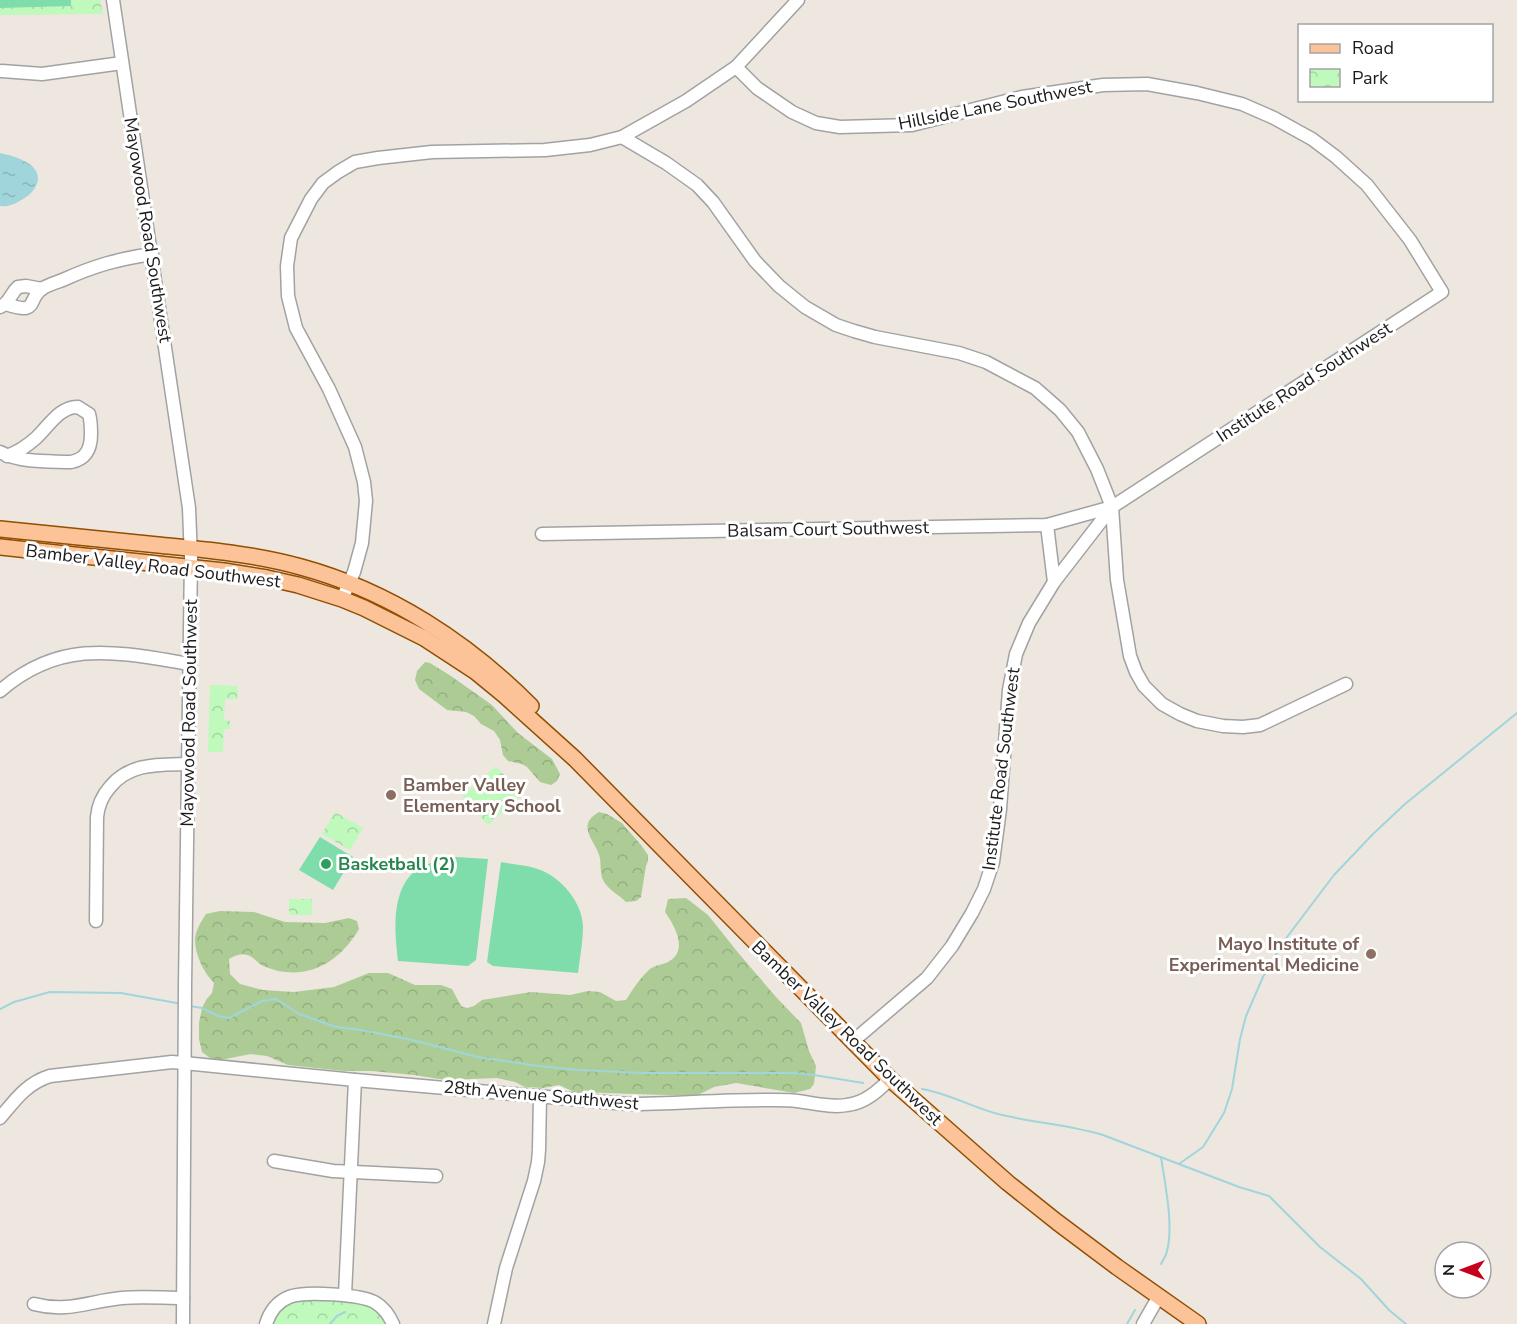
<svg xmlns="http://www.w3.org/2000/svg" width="1517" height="1324" font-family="'Nunito Sans',sans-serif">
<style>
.forest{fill:url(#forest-crowns)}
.park{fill:url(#park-crowns)}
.pitch{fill:#7eddab}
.water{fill:url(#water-ripples)}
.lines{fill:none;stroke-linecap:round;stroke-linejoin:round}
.stream{stroke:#a0d5db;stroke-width:2}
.minor-casing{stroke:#a2a2a2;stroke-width:15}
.major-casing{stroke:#924e01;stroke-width:18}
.minor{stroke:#fff;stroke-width:12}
.major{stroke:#fbc397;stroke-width:15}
.education-dot{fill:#8d6e63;stroke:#fff;stroke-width:2}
.leisure-dot{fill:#2e9e5b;stroke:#fff;stroke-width:2}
.labels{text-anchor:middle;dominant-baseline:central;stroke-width:6;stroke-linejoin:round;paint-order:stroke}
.street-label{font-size:18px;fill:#1b1b1b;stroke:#fff}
.education-label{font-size:18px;font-weight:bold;fill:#785e54;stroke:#fff;text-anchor:start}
.leisure-label{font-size:18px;font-weight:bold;fill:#27864d;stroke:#fff;text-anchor:start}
</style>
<defs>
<pattern id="forest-crowns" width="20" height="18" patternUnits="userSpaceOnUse" patternTransform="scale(1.5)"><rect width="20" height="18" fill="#adcc95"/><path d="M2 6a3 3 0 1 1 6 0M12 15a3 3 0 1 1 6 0" fill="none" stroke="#94af80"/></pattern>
<pattern id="park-crowns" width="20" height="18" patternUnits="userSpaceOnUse" patternTransform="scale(1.5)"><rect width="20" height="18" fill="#bff9bc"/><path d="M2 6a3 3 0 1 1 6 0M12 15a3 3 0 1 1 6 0" fill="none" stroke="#a4d5a1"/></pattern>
<pattern id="water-ripples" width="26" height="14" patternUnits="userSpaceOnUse" patternTransform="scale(1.5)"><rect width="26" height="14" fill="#a0d5db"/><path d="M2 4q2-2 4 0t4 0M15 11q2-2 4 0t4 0" fill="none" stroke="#89b6bb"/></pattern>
</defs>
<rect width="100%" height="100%" fill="#ede7e0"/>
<g class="forest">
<path d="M 425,662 L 430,663 L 451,676 L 492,705 L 518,733 L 552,759 L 560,774 L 557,781 L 551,785 L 540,782 L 527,767 L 522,764 L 508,761 L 503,755 L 500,740 L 494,731 L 481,724 L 474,716 L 466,712 L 447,710 L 419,689 L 415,680 L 417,671 Z"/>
<path d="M 599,812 L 607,814 L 622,823 L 641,845 L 648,855 L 648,861 L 646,866 L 641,897 L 636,901 L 626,902 C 619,895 609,890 604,882 C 600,875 601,866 600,858 C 597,842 574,826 599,812 Z"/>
<path d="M 686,898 L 708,915 L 740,955 L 776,997 L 801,1023 L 809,1051 L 816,1066 L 814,1084 L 810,1089 L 794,1093 L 736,1083 L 714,1087 L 696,1096 L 574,1092 L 559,1085 L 543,1088 L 525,1087 L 515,1082 L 497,1078 L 446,1080 L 414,1075 L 372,1071 L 344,1071 L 288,1065 L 267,1056 L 251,1054 L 220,1060 L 210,1058 L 202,1052 L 199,1039 L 199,1023 L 202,1008 L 206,1000 L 212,993 L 214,983 C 204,973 195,955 195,940 C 195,931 201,922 206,914 L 220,911 L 254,912 L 285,922 L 325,923 L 349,918 L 357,921 L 359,929 C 338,965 303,983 263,966 C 257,963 253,956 247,955 C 241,953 234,956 229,959 L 230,974 L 240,984 L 263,990 L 294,992 L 334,987 L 369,973 L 388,973 L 415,985 L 441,985 L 452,989 L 461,1006 L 467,1008 L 474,1006 L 482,1000 L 531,992 L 570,995 L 588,991 L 600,992 L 616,1001 L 626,1000 C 633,989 640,978 650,969 C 655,965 662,965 668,962 C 689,951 675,926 665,912 L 668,899 Z"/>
</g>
<g class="park">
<path d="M 0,0 L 100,0 L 103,14 L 0,15 Z"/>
<path d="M 210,685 L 238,686 L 237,699 L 225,699 L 224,720 L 230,721 L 230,729 L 224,729 L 223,752 L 208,752 Z"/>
<path d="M 496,766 L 522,795 L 488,825 L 462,797 Z"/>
<path d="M 335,812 L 363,828 L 350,850 L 322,834 Z"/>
<rect x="289" y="899" width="23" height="16"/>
<path d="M 303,1300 C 331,1301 371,1295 387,1324 L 272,1324 C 277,1308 288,1303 303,1300 Z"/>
</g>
<g class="pitch">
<path d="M 0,0 L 71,0 L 71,6 L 0,8 Z"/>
<path d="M 320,837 L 353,857 L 333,890 L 299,870 Z"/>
<path d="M 456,857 L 488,859 L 476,960 L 468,966 L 398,961 C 395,936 391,899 409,877 C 419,865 440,859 456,857 Z"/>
<path d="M 501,862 C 516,865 533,865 547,873 C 565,883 582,904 583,926 C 583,941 580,958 578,973 L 493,966 L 487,962 Z"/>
</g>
<path class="water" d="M 0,153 C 15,156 46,165 36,186 C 32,194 25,198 18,202 C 12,205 7,207 0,206 Z"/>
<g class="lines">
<g class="stream">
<path d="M 190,1006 L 202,1008 L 218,1016 L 229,1018 L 262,1001 L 276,999 L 299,1014 L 336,1027 L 361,1030 L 412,1040 L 478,1057 L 539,1066 L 578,1070 L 643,1073 L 791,1073 L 814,1075 L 863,1083"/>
<path d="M 0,1009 L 14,1002 L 50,992 L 121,993 L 182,1004"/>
<path d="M 922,1089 C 951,1094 975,1109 1002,1115 C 1036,1123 1070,1125 1103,1135 L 1239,1187 L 1269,1196 L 1320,1247 L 1361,1279 L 1389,1310 L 1406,1324"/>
<path d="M 1161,1157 C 1165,1184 1174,1226 1167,1251 C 1166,1256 1163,1260 1161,1264"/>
<path d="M 1179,1164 L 1203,1147 L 1224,1113 L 1232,1089 L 1240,1039 L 1246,1016 L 1263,977 L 1284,941 L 1334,875 L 1373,834 L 1405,804 L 1517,713"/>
<path d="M 330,1324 L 337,1316 L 345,1312"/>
<path d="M 1127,1324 L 1135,1310"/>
</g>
<g class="minor-casing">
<g id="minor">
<path d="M 113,0 L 189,508 L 191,558 L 185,986 L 183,1324"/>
<path d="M 736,67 L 757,88 L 792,112 L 816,123 L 840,127 L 912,125 L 1022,97 L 1103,85 L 1147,84 L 1197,93 L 1242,104 L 1274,118 L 1312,139 L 1336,157 L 1367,185 L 1410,240 L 1442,292 L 1112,507 L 1054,582 L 1029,623 L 1016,654 L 1009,690 L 1000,809 L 993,862 L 984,889 L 972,913 L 952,946 L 927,978 L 852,1042"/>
<path d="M 2,71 L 42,74 L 122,63"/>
<path d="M 622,137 L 666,163 L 697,185 L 713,202 L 755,261 L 779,286 L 805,307 L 836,325 L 854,331 L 875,337 L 959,353 L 986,362 L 1035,388 L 1060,410 L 1078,432 L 1097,469 L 1112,507 L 1117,580 L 1130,656 L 1136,672 L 1144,686 L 1162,704 L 1180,714 L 1197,721 L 1223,726 L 1243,727 L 1260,725 L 1346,684"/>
<path d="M 6,304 C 40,316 26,299 43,288 C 50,284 58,282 65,279 C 96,265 119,259 152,254"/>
<path d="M 0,307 C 11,302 10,294 18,287 L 26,286 L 42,289"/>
<path d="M 0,452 C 21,463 48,461 71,462 C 86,459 91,449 91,434 C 91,427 91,421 89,414 L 78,407 C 60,406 48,427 36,438 C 27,446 18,452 7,456"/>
<path d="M 1047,525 L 1054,582"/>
<path d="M 542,534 L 1047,525 L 1112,507"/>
<path d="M 342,599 L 354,572 L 362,543 L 366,501 L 364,482 L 355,447 L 329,389 L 296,328 L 288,296 L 287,266 L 291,238 L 311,199 L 323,183 L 338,172 L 355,162 L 378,158 L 432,152 L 545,150 L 590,145 L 622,137 L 686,101 L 736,67 L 798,0"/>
<path d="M 0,691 C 61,638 117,652 190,664"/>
<path d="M 96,921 L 97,817 C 98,806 102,796 110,787 C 130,762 160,765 189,764"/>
<path d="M 0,1118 C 15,1100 27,1083 50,1076 L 172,1062 L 184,1063 L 355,1080 L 627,1104 C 676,1104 725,1099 774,1100 C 782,1100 790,1100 797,1101 C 813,1103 831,1108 847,1105 C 865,1103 878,1091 890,1079"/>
<path d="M 274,1161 L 333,1171 L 436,1176"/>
<path d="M 345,1295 L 355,1080"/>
<path d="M 34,1304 C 68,1313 89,1301 122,1298 C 142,1296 163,1298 183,1298"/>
<path d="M 266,1324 C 270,1311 277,1302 289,1297 C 304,1291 362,1294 376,1303 C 384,1308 389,1315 393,1324"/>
<path d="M 494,1324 L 506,1268 L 534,1181 L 538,1162 L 539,1150 L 540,1096"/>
<path d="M 1143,1324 L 1159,1296"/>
</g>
</g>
<g class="major-casing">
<g id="major">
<path d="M 0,529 C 53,534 105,540 158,545 C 206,550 255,554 301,567 C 389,591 467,642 531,706"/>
<path d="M 0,547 L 224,571 L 267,578 L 298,585 L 342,599 L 364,608 L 424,638 L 476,672 L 504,695 L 575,759 L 890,1079 L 1008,1183 L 1057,1222 L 1117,1267 L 1198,1324"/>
</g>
</g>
<use href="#minor" class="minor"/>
<use href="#major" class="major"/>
</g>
<g class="education-dot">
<circle cx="391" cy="795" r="6"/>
<circle cx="1371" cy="954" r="6"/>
</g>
<circle class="leisure-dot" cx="326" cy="864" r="6"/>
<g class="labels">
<g class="street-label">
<text transform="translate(995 105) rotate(-11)">Hillside Lane Southwest</text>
<text transform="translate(148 230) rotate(81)">Mayowood Road Southwest</text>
<text transform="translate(1304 382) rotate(-33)">Institute Road Southwest</text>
<text transform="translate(828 529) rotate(-1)">Balsam Court Southwest</text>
<text transform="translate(153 566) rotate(7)">Bamber Valley Road Southwest</text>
<text transform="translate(189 713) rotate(-89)">Mayowood Road Southwest</text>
<text transform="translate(1001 769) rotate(-83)">Institute Road Southwest</text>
<text transform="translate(847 1033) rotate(44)">Bamber Valley Road Southwest</text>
<text transform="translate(541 1095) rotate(5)">28th Avenue Southwest</text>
</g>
<g class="education-label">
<text x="403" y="785">Bamber Valley<tspan x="403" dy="21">Elementary School</tspan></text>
<text x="1359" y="944" text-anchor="end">Mayo Institute of<tspan x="1359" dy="21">Experimental Medicine</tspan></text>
</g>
<g class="leisure-label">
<text x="338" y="864">Basketball (2)</text>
</g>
</g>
<rect x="1298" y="24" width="195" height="78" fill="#ffffff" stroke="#a4a4a4" stroke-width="1.5"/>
<rect x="1310" y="44" width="30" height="9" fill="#fbc397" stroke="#a4a4a4" stroke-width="1.5"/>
<text x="1352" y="54" font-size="18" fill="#1b1b1b">Road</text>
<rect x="1310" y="69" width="30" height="18" fill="url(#park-crowns)" stroke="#a4a4a4" stroke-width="1.5"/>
<text x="1352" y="84" font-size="18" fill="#1b1b1b">Park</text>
<g transform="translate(1463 1270) rotate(270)"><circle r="28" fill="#ffffff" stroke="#a4a4a4" stroke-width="1.5"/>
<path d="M0-4.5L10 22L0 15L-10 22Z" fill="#c5011b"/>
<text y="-9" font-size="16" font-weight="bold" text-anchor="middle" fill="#1b1b1b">N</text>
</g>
</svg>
